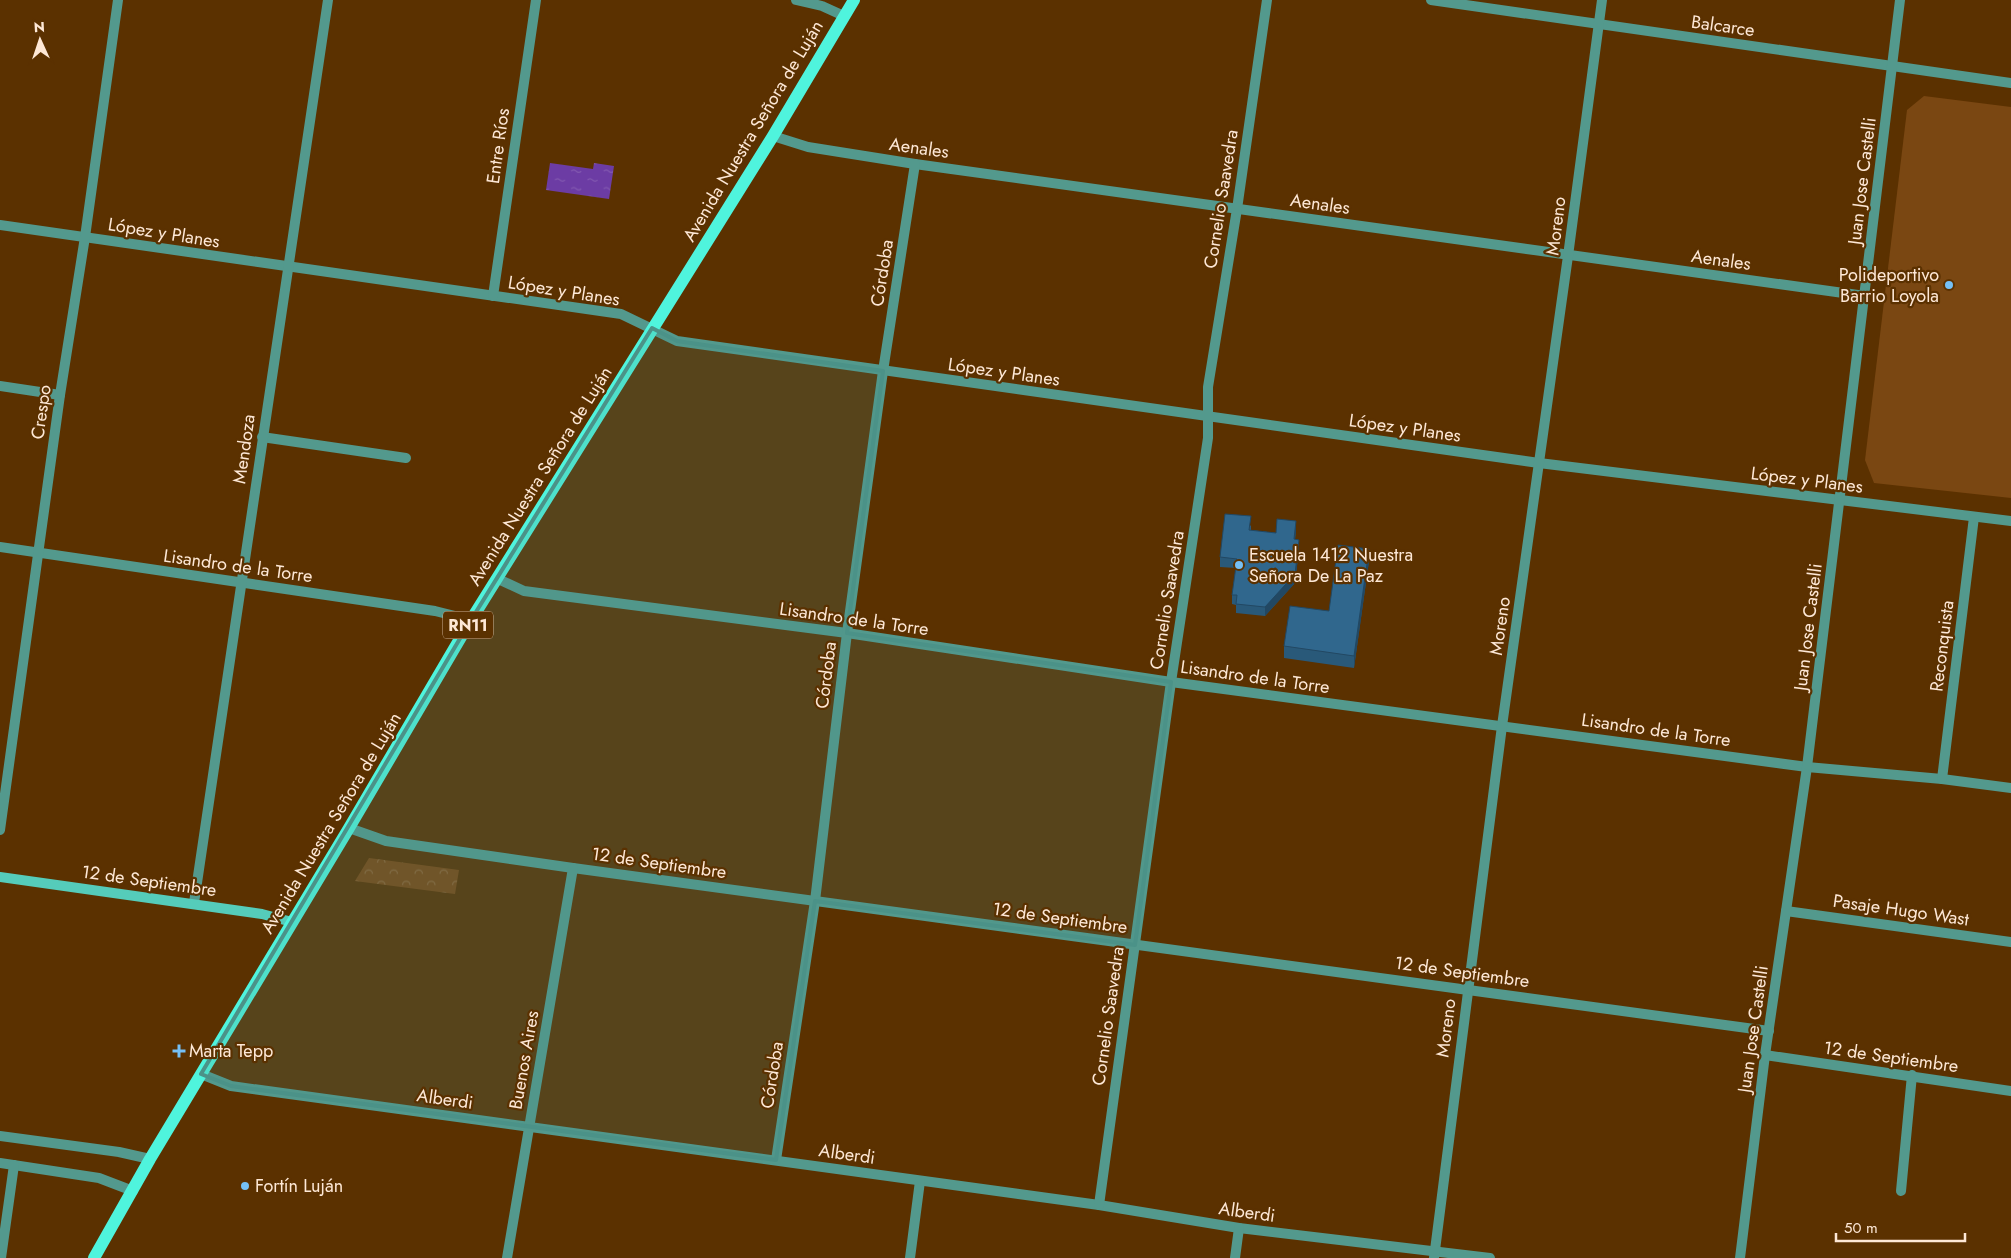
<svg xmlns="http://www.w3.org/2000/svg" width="2011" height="1258" font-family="Jost,sans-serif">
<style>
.park{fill:url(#park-crowns)}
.garden{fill:#7a4712}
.water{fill:url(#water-ripples)}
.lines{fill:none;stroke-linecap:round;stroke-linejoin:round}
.lane{stroke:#53998d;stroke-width:10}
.street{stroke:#53998d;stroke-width:10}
.secondary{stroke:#55ccba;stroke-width:10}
.primary{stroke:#4ff4dd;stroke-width:12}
.wall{fill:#295979}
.shaded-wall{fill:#224863}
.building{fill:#30678d;stroke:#224863}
.marked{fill:#4b9288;fill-opacity:0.2;stroke:#4b9288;stroke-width:4;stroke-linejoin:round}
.poi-dot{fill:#75c0f6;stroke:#5b3100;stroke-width:2}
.labels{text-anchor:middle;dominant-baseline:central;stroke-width:4.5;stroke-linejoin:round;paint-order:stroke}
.shield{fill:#5b3100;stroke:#cdb196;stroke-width:1}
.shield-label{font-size:16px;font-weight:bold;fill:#fee8d6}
.street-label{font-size:18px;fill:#fee8d6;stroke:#5b3100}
.poi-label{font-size:18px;fill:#fee8d6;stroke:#5b3100;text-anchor:start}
</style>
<defs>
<pattern id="park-crowns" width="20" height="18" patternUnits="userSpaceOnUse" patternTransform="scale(1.25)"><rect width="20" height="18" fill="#7a4712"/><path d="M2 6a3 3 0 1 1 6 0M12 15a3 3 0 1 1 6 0" fill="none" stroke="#8e6234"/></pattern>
<pattern id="water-ripples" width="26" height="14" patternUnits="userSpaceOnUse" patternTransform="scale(1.25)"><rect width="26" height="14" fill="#6c3ca4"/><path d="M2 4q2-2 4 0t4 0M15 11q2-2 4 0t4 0" fill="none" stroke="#8258b0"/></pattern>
</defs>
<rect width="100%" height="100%" fill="#5b3100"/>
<path class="park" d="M 369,858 L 459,870 L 455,894 L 355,881 Z"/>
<path class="garden" d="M 1924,96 L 2011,107 L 2011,498 L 1874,483 L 1865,460 L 1907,110 Z"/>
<path class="water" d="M 550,163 L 593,169 L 594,163 L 614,166 L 609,199 L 546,190 Z"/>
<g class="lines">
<g class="lane">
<path d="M 262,437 L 406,458"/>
<path d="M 0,1163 L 99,1178 L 133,1191"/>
<path d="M 1901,1191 L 1912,1075"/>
<path d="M 1,1258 L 14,1165"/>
</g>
<g class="street">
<path d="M 796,0 L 822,6 L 844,16"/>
<path d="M 1431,0 L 2011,83"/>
<path d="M 773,136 L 808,147 L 915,164 L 1865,296"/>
<path d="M 0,225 L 621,314 L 677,341 L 1539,463 L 2011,521"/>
<path d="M 493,296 L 536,0"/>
<path d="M 0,386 L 60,395"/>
<path d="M 0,547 L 435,611 L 471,620"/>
<path d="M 498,579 L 524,591 L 847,633 L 1171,682 L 1807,767 L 1942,779 L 2011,788"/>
<path d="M 1942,779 L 1974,517"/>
<path d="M 349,828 L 386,841 L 573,868 L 1769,1031"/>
<path d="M 0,830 L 60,395 L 85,237 L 118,0"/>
<path d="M 194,903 L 328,0"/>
<path d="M 1786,911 L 2011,942"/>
<path d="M 1765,1055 L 2011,1091"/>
<path d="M 201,1074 L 231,1086 L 1099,1205 L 1239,1228 L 1490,1258"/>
<path d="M 0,1136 L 119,1152 L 150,1159"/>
<path d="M 776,1160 L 815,901 L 847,633 L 883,371 L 915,164"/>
<path d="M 1099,1205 L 1171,682 L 1208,438 L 1208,387 L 1237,209 L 1267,0"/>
<path d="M 507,1258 L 573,868"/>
<path d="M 910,1258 L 920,1181"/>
<path d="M 1235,1258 L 1239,1228"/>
<path d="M 1434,1258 L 1502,726 L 1568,256 L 1602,0"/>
<path d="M 1740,1258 L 1765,1055 L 1807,767 L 1900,0"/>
</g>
<path class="secondary" d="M 0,877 L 262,914 L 292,922"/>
<path class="primary" d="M 94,1258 L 150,1159 L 349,828 L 471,620 L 773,136 L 854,0"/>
</g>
<g class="wall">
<path d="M 1251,525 L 1251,530 L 1276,533 L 1296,531 L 1295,539 L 1299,549 L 1295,583 L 1265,616 L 1236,613 L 1236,605 L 1232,604 L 1232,595 L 1236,568 L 1220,567 L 1220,557 Z"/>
<path d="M 1369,561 L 1354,668 L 1284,658 L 1284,646 L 1329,611 Z"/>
</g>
<g class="shaded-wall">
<path d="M 1296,521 L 1296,531 L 1294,548 L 1294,539 Z"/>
<path d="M 1299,540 L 1299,549 L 1295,583 L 1265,616 L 1265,607 Z"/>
<path d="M 1369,549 L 1369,561 L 1354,668 L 1354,656 Z"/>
</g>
<g class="building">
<path d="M 1225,514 L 1251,516 L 1249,530 L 1276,533 L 1277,519 L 1296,521 L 1294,539 L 1299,540 L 1295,574 L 1265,607 L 1236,604 L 1237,595 L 1232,595 L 1237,559 L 1220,557 Z"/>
<path d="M 1338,545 L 1369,549 L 1354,656 L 1284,646 L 1290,606 L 1329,611 Z"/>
</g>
<path class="marked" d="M 652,328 L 677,341 L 883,371 L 847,633 L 1171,682 L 1135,945 L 815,901 L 776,1160 L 231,1086 L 201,1074 L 471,620 Z"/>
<g class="poi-dot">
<circle cx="1949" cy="285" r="5"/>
<circle cx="1239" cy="565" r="5"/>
<path d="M176.5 1043.5h5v5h5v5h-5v5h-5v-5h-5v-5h5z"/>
<circle cx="245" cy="1186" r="5"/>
</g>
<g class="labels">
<rect class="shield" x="443" y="611.5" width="50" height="27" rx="4"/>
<g class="shield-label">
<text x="468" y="625">RN11</text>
</g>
<g class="street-label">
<text transform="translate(1723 26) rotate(8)">Balcarce</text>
<text transform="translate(753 131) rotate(-59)">Avenida Nuestra Señora de Luján</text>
<text transform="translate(498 146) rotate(-82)">Entre Ríos</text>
<text transform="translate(919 148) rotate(8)">Aenales</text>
<text transform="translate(1862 181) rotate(-83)">Juan Jose Castelli</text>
<text transform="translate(1221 199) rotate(-81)">Cornelio Saavedra</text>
<text transform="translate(1320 204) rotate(8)">Aenales</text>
<text transform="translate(1556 226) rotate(-83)">Moreno</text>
<text transform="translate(164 233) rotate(9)">López y Planes</text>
<text transform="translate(1721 260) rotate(8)">Aenales</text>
<text transform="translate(882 273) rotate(-81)">Córdoba</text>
<text transform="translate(564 291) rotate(9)">López y Planes</text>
<text transform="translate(1004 372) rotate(8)">López y Planes</text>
<text transform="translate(41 412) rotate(-82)">Crespo</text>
<text transform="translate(1405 428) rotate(8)">López y Planes</text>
<text transform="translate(244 449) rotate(-82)">Mendoza</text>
<text transform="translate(540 476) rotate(-58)">Avenida Nuestra Señora de Luján</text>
<text transform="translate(1807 480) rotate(7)">López y Planes</text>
<text transform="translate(238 566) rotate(8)">Lisandro de la Torre</text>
<text transform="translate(1167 600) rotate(-81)">Cornelio Saavedra</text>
<text transform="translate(854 619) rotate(8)">Lisandro de la Torre</text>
<text transform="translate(1500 626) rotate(-82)">Moreno</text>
<text transform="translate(1808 627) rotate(-83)">Juan Jose Castelli</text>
<text transform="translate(1942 646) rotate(-83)">Reconquista</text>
<text transform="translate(826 675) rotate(-83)">Córdoba</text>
<text transform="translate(1255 677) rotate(8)">Lisandro de la Torre</text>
<text transform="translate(1656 730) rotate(8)">Lisandro de la Torre</text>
<text transform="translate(331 823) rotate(-59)">Avenida Nuestra Señora de Luján</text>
<text transform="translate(659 863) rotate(8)">12 de Septiembre</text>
<text transform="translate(149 881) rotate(8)">12 de Septiembre</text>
<text transform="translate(1901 910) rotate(8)">Pasaje Hugo Wast</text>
<text transform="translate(1060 918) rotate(8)">12 de Septiembre</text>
<text transform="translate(1462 972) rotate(8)">12 de Septiembre</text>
<text transform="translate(1108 1016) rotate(-82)">Cornelio Saavedra</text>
<text transform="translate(1446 1028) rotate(-83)">Moreno</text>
<text transform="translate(1753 1029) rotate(-82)">Juan Jose Castelli</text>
<text transform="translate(1891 1057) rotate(8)">12 de Septiembre</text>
<text transform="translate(524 1060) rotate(-80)">Buenos Aires</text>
<text transform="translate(772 1075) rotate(-81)">Córdoba</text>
<text transform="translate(445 1099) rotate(8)">Alberdi</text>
<text transform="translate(847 1154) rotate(8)">Alberdi</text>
<text transform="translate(1247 1212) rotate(8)">Alberdi</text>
</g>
<g class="poi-label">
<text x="1939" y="275" text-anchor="end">Polideportivo<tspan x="1939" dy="21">Barrio Loyola</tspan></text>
<text x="1249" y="555">Escuela 1412 Nuestra<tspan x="1249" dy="21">Señora De La Paz</tspan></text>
<text x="189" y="1051">Marta Tepp</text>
<text x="255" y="1186">Fortín Luján</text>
</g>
</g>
<g transform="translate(40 40) rotate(357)" stroke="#5b3100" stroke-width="4" paint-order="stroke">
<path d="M0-4L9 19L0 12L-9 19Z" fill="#fee8d6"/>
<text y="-8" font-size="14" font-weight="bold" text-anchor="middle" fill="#fee8d6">N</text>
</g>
<path d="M1836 1233v8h129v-8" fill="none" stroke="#fee8d6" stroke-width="2.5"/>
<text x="1844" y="1233" font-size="15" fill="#fee8d6" stroke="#5b3100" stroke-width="4" paint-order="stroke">50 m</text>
</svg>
